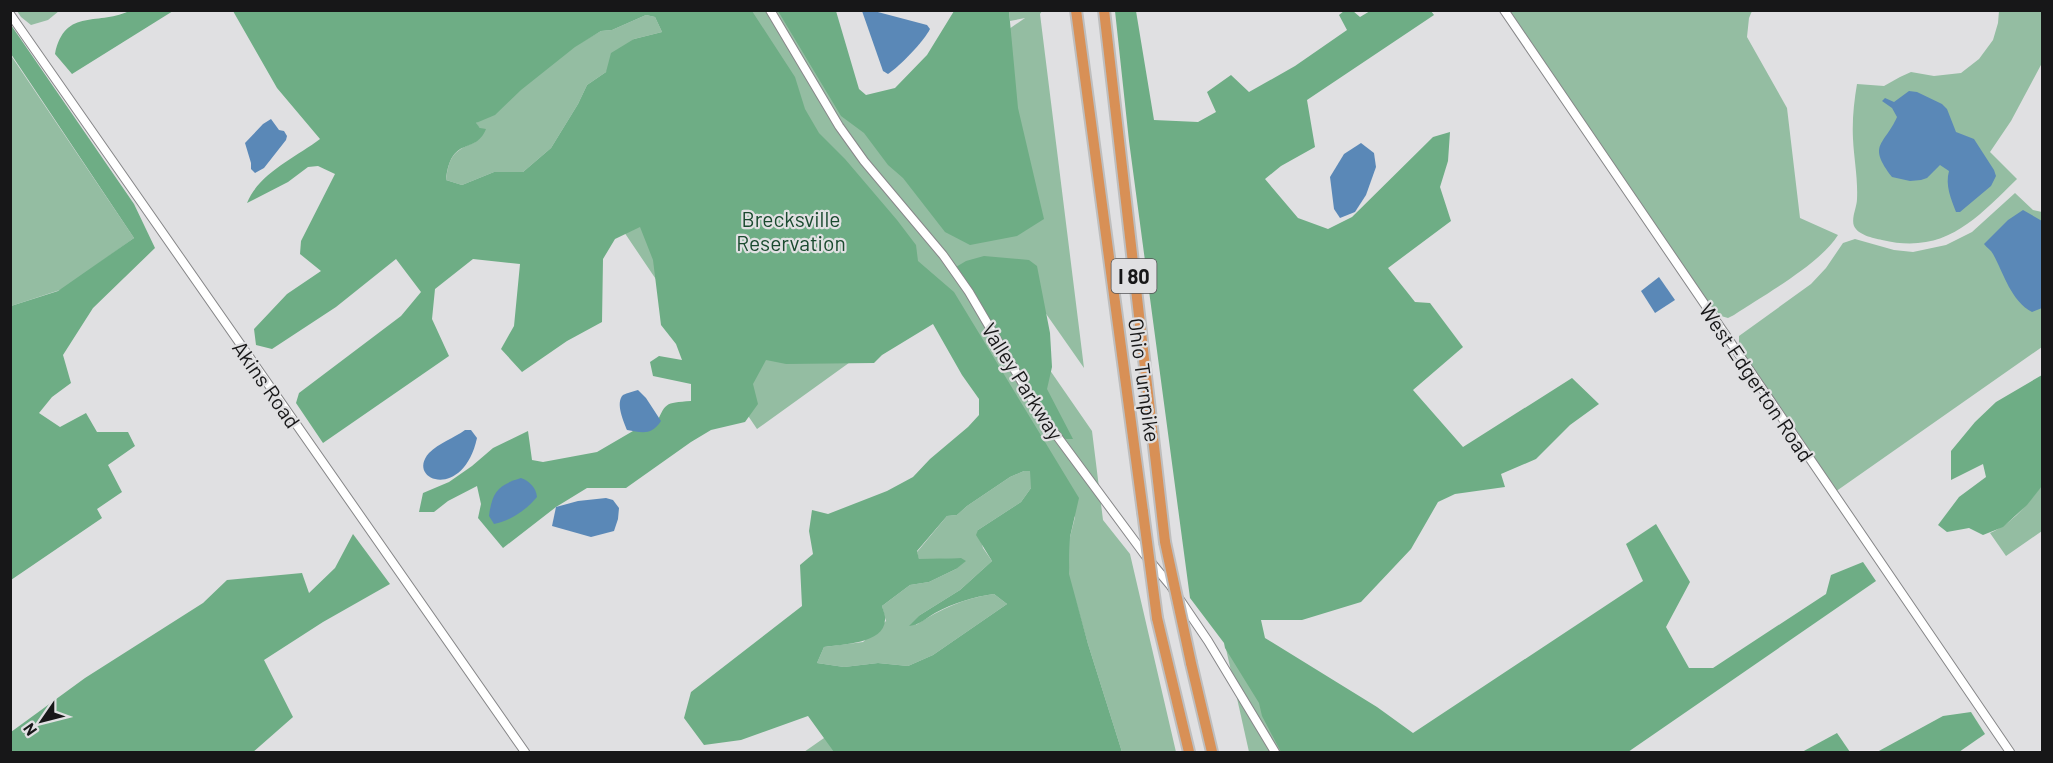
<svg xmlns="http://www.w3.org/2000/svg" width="2053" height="763" font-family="Barlow,sans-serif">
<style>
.green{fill:#94bda2}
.forest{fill:#6ead85;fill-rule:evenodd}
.water{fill:#5a88b7}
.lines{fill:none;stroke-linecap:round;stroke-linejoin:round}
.secondary-casing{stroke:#878789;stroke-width:10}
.highway-casing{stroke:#bebebe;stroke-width:14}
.secondary{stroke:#fff;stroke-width:8}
.highway{stroke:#d89056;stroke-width:10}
.highway-bridge-casing{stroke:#bebebe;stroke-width:14;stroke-linecap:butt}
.highway-bridge{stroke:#d89056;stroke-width:10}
.labels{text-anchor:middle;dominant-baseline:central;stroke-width:4.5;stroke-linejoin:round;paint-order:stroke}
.shield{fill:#e0e0e2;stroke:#535355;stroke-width:1.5}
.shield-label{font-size:20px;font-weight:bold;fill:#171718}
.park-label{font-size:21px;fill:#1a4a2f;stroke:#e0e0e2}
.street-label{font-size:21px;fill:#171718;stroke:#e0e0e2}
</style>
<rect width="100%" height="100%" fill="#e0e0e2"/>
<g class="green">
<path d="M 17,11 L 59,11 L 48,20 L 31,25 L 21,17 Z"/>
<path d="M 723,11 L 800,11 L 877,121 L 1025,18 L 1010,21 L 1009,11 L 1042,11 L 1040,14 L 1084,368 L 1042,308 L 1018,324 L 1092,431 L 1103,520 L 1130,554 L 1176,752 L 1122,752 L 1088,644 L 1076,602 L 859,752 L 804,752 L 1069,567 L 1070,537 L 1075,517 L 928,306 L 757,429 L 593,186 Z"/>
<path d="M 1508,11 L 1752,11 L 1749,18 L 1747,37 L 1787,108 L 1800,218 L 1838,235 C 1820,264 1764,295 1734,315 L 1728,318 L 1721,316 L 1702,296 Z"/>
<path d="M 1999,11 L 2042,11 L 2042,63 L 2011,121 L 1990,152 L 2017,179 C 1976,219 1945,255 1882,240 C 1873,238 1858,235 1854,226 C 1851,218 1857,207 1857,199 C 1858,178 1854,159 1853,139 C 1852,120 1854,102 1857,84 L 1884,86 L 1900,77 L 1911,72 L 1934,76 L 1961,73 L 1979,59 L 1993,40 L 1998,23 Z"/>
<path d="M 646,15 L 655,17 L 662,32 L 634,39 L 606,72 L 587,85 L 578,104 L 551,148 L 523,172 L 494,172 L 462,185 L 446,180 C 449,157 453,151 475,142 L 480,128 L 475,124 L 575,46 L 601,31 L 612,30 Z"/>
<path d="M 10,54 L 134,238 L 63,289 L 11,306 Z"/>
<path d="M 2015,193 L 2033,210 L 2042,212 L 2042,347 L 1835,492 L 1751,366 L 1739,346 L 1739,336 L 1811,284 L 1826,268 L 1843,243 L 1855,239 L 1894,250 L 1913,252 L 1946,245 L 1972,232 Z"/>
<path d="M 1024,471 L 1031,471 L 1031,488 L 1021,502 L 978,530 L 983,548 L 992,561 L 960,590 L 920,615 L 916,625 C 940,609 965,598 994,594 L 1007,604 L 933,655 L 908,666 L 878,663 L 844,667 L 817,663 L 824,647 L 863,642 L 886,621 L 882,606 L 910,585 L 929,582 L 956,569 L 961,558 L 919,560 L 917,552 L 947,516 L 957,515 L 967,506 L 1010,477 Z"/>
<path d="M 2042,485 L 2042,531 L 2006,556 L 1990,533 C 2013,523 2028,504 2042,485 Z"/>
<path d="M 1218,613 L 1315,752 L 1249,752 Z"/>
</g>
<g class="forest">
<path d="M 131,10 L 173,11 L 72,74 L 55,54 C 65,6 100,27 131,10 Z"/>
<path d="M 233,11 L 752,11 L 795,77 L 805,109 L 819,133 L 845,159 L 897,220 L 916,245 L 918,261 L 954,292 L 1079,498 L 1070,537 L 1069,574 L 1088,644 L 1122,752 L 834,752 L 808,716 L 741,740 L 704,745 L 684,718 L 691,692 L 802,606 L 800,565 L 813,554 L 809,531 L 812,510 L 828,514 L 887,491 L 913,477 L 930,459 L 968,427 L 979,415 L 979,399 L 962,375 L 933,324 L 882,355 L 874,363 L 786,364 L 766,360 L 753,384 L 758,404 L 745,422 L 711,430 L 691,442 L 626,488 L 587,488 L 556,507 L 503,548 L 478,518 L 481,504 L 477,486 L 448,501 L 434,512 L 419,512 L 423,493 L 449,482 L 472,466 L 493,448 L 528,431 L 532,460 L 543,462 L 597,452 L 633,431 L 655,427 C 666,402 664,403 691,401 L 691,384 L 653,376 L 650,362 L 659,356 L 682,360 L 676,344 L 661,325 L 653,260 L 640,227 L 615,239 L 603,259 L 602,322 L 567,341 L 522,372 L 501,349 L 514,326 L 520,264 L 473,259 L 435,289 L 432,319 L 449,356 L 323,443 L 296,403 L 299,393 L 401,316 L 421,292 L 396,259 L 336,307 L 272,349 L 256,345 L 254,329 L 287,294 L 321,271 L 300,254 L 301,241 L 335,174 L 318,166 L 308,167 L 288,182 L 247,203 C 259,173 295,158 320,139 L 277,88 ZM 646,15 L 655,17 L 662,32 L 634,39 L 611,53 L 606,72 L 587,85 L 578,104 L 551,148 L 523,172 L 494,172 L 462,185 L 446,180 C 451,134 475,156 486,129 L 480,128 L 476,123 L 495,115 L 521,90 L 575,47 L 601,31 L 612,30 ZM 1024,471 L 1030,471 L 1031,488 L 1021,502 L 978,530 L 976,535 L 992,561 L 960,590 L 920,615 L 909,626 C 920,625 926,618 935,613 C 953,603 973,597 994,594 L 1007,604 L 933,655 L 908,666 L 878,663 L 844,667 L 817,663 L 824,647 C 842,644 884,644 885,620 C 886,616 883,610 882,606 L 910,585 L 929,582 L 956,569 L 966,561 L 961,558 L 919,559 L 917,551 L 947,516 L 957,515 L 967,506 L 1010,477 Z"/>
<path d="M 778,11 L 836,11 L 859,89 L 866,95 L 895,88 L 927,55 L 954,11 L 1009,11 L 1018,108 L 1044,219 L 1017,236 L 970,245 L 945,232 L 903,178 L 888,165 L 864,133 L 841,116 Z"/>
<path d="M 1115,11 L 1136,11 L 1154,120 L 1198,122 L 1216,112 L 1207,92 L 1231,75 L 1249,92 L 1295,66 L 1347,30 L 1339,15 L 1344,11 L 1353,11 L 1360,17 L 1370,11 L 1431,11 L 1434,15 L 1307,100 L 1315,147 L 1281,166 L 1265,179 L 1298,218 L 1328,229 L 1352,217 L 1433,137 L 1450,132 L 1448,161 L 1440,187 L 1451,221 L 1388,268 L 1415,302 L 1430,303 L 1463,347 L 1413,390 L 1463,447 L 1572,378 L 1599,404 L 1570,425 L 1536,459 L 1501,474 L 1505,487 L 1455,494 L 1438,502 L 1411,549 L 1361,602 L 1302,620 L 1261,620 L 1265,638 L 1377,707 L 1413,733 L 1643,581 L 1626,544 L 1656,524 L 1690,582 L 1666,627 L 1689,668 L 1713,668 L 1826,594 L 1831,575 L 1863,562 L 1876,581 L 1628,752 L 1281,752 L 1262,716 L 1259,703 L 1225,648 L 1224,643 L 1190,598 L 1129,141 Z"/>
<path d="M 11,25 L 134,204 L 155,248 L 93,308 L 63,355 L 71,383 L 52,397 L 39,413 L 60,427 L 86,413 L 97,432 L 128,432 L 135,446 L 108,465 L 122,492 L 97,509 L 102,518 L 11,580 L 11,306 L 58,291 L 134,238 L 11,54 Z"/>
<path d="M 984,256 L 1029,260 L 1037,266 L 1050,333 L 1052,367 L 1047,389 L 1073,439 L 1066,439 L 1060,436 L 956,267 L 966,261 Z"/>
<path d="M 2042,375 L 2042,486 L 2027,505 L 2003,527 L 1983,535 L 1969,528 L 1947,532 L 1938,525 L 1959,497 L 1986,477 L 1983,464 L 1951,480 L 1951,451 L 1975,422 L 1996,402 Z"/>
<path d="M 353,534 L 390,584 L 323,622 L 264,660 L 293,717 L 253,752 L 11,752 L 11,732 L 85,678 L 203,603 L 227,580 L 302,573 L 309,593 L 335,568 Z"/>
<path d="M 1971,712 L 1985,734 L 1959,752 L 1877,752 L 1943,716 Z"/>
<path d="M 1837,733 L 1850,752 L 1802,752 Z"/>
</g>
<g class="water">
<path d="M 862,11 L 874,11 L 927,25 L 930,29 C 924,41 900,66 888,74 L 883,71 Z"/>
<path d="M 1909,91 L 1917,92 L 1942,104 L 1947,109 L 1956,132 L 1974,139 L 1994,170 L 1996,176 L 1991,186 L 1960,212 L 1956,212 C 1951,199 1945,185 1949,171 L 1940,165 L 1927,178 L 1921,180 L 1910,181 L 1892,177 C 1867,144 1884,146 1897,117 L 1892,108 L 1882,101 L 1885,98 L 1894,102 Z"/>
<path d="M 271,119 L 279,130 L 284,131 L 287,136 L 286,140 L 264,168 L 255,173 L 251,169 L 251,163 L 245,143 L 263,124 Z"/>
<path d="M 1361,143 L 1374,153 L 1376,167 L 1366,195 L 1355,212 L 1340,218 L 1334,209 L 1330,177 L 1344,154 Z"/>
<path d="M 2023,210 L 2042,221 L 2042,308 L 2032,312 C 2011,301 2004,274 1993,254 C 1991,250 1987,248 1984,244 L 2008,220 Z"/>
<path d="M 1659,277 L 1675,300 L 1655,313 L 1641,291 Z"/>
<path d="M 638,390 L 646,398 L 661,421 C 652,435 643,433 627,430 C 624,422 615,403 623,395 C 627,393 634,391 638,390 Z"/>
<path d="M 465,430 L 471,430 L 477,438 C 463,502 405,480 429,453 C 439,443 454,438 465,430 Z"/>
<path d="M 521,478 C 529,481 536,487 537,497 C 527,509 511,521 494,524 L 489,516 C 492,492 498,485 521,478 Z"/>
<path d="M 606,498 L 613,500 L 619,508 L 618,519 L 614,531 L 591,537 L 552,526 L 556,507 L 578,501 Z"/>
</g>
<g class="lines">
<g class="secondary-casing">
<g id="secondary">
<path d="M 770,10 L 839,126 L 864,161 L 943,255 L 969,292 L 1040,413 L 1145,555 L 1170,585 L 1208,641 L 1275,752"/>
<path d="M 1504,10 L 2010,752"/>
<path d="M 10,14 L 525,752"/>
</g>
</g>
<g class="highway-casing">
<g id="highway">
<path d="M 1076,10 L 1143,512"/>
<path d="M 1104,10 L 1165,542"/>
<path d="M 1157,618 L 1189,752"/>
<path d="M 1191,663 L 1212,752"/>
</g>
</g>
<use href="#secondary" class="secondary"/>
<use href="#highway" class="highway"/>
<g class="highway-bridge-casing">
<g id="highway-bridge">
<path d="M 1143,512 L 1157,618"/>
<path d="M 1165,542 L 1191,663"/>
</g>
</g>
<use href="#highway-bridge" class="highway-bridge"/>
</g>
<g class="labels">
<rect class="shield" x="1111.5" y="259" width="45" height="34" rx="4.5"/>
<g class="shield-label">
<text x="1134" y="276">I 80</text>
</g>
<g class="park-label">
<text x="791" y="218">Brecksville<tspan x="791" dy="24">Reservation</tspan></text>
</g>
<g class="street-label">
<text transform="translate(1145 380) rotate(82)">Ohio Turnpike</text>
<text transform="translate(1023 381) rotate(58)">Valley Parkway</text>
<text transform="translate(1757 382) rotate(56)">West Edgerton Road</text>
<text transform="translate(267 384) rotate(55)">Akins Road</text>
</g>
</g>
<rect width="2053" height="763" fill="none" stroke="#171718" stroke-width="24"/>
<g transform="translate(42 721) rotate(235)" stroke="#e0e0e2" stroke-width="4.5" paint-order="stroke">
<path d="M0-4.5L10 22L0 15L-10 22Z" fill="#171718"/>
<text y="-9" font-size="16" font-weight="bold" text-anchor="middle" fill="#171718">N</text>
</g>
</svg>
